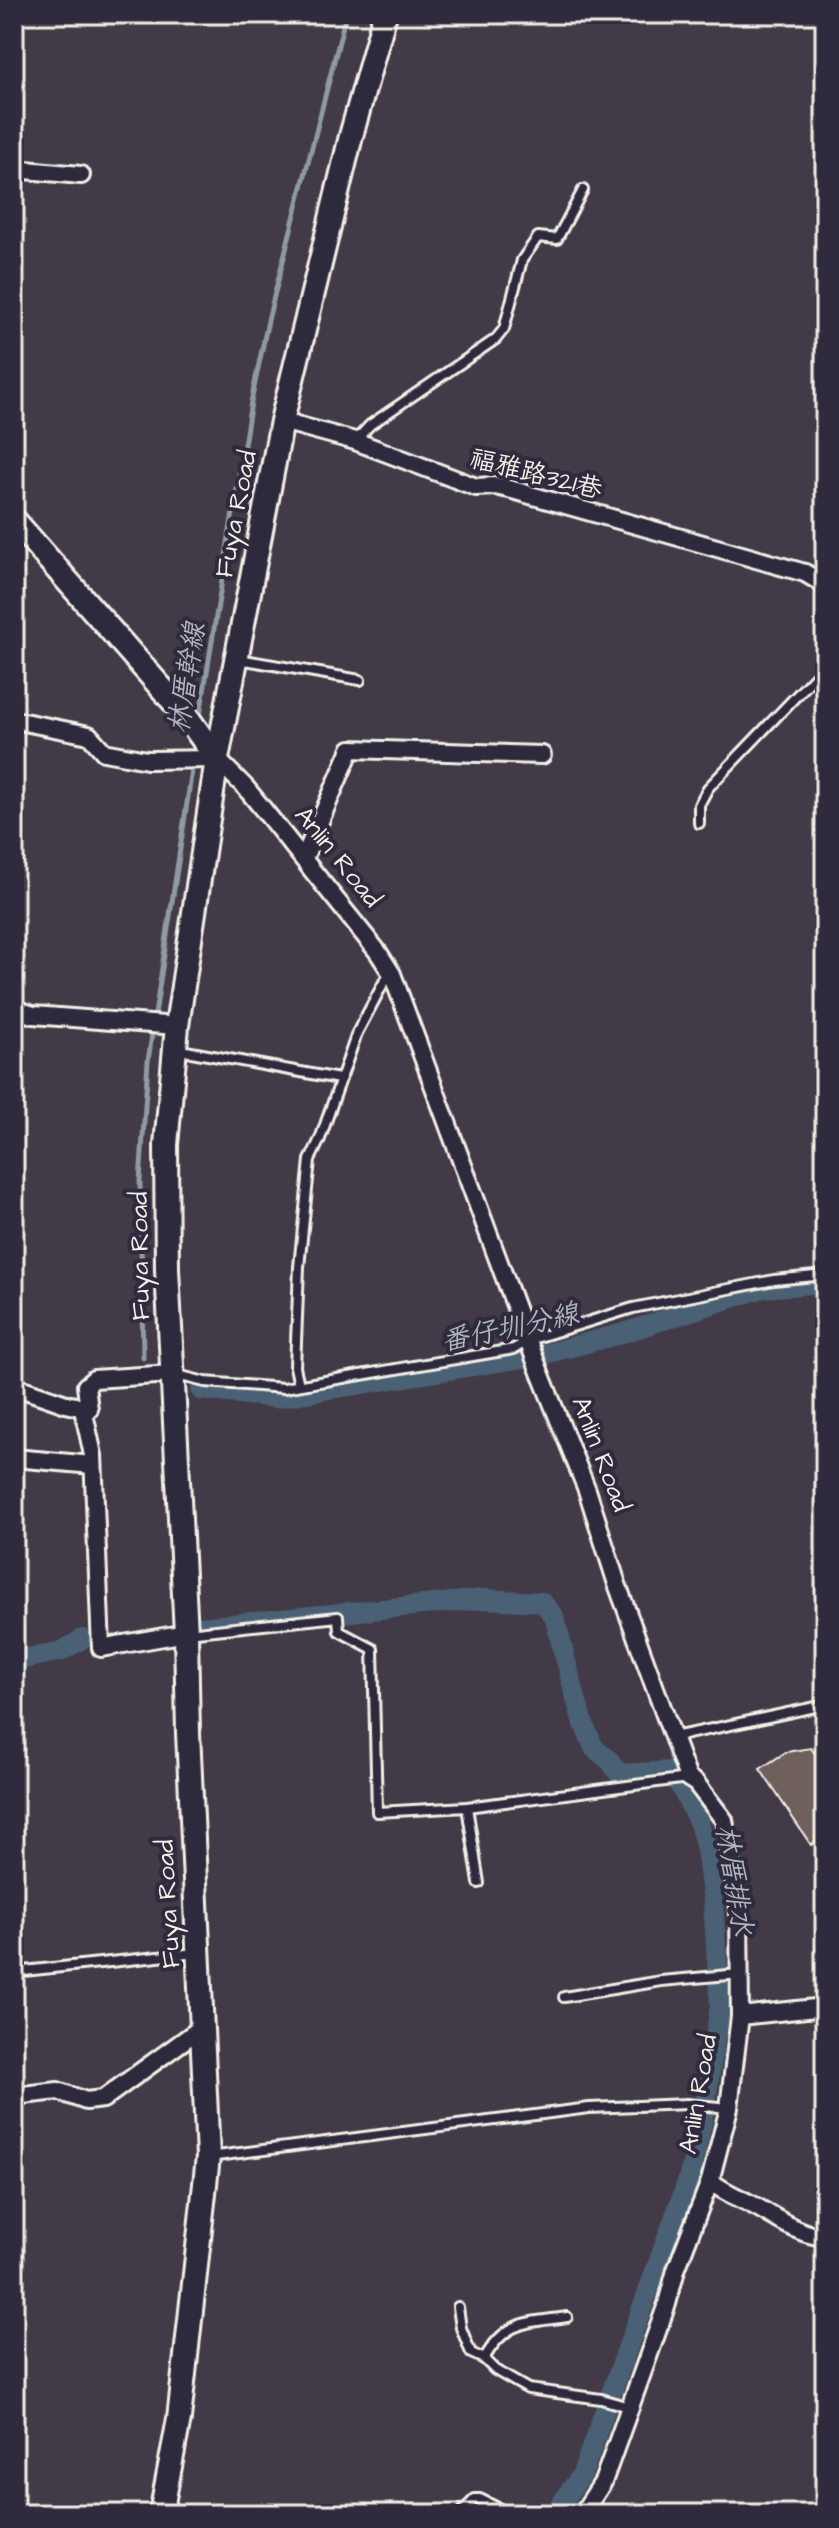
<svg xmlns="http://www.w3.org/2000/svg" width="839" height="2528" font-family="'Architects Daughter','LXGW WenKai TC',sans-serif">
<style>
.lines{fill:none;stroke-linecap:round;stroke-linejoin:round}
.stream{stroke:#8e9ba3;stroke-width:5}
.canal{stroke:#4a6175;stroke-width:20}
.building{fill:#6f605c;stroke:#f4f1e8;stroke-width:2}
.lane-casing{stroke:#f4f1e8;stroke-width:14}
.street-casing{stroke:#f4f1e8;stroke-width:22}
.secondary-casing{stroke:#f4f1e8;stroke-width:28}
.lane{stroke:#2f2a3d;stroke-width:8}
.street{stroke:#2f2a3d;stroke-width:16}
.secondary{stroke:#2f2a3d;stroke-width:22}
.labels{text-anchor:middle;dominant-baseline:central;stroke-width:8;stroke-linejoin:round;paint-order:stroke}
.street-label{font-size:26px;fill:#f4f1e8;stroke:#2f2a3d}
.water-label{font-size:28px;font-style:italic;fill:#b0b7ba;stroke:#2f2a3d}
</style>
<rect width="100%" height="100%" fill="#423a46"/>
<filter id="ink" filterUnits="userSpaceOnUse"><feTurbulence type="fractalNoise" baseFrequency=".0125" numOctaves="2"/><feDisplacementMap in="SourceGraphic" scale="16" xChannelSelector="R" yChannelSelector="G"/><feConvolveMatrix kernelMatrix="1 2 1 2 8 2 1 2 1" color-interpolation-filters="sRGB"/></filter>
<g filter="url(#ink)">
<g class="lines">
<g class="stream">
<path d="M 199,721 L 251,402 L 269,316 L 346,14"/>
<path d="M 143,1358 L 140,1182 L 148,1061 L 196,743"/>
</g>
<g class="canal">
<path d="M 201,1390 L 276,1398 L 541,1355 L 620,1334 L 763,1288 L 825,1283"/>
<path d="M 200,1627 L 483,1599 L 542,1602 L 554,1616 L 581,1717 L 594,1748 L 610,1761 L 619,1774 L 672,1771 L 699,1823 L 706,1849 L 713,1902 L 720,2006 L 703,2119 L 688,2180 L 582,2474 L 554,2514"/>
<path d="M 14,1661 L 62,1651 L 82,1639"/>
</g>
</g>
<path class="building" d="M 811,1748 L 825,1768 L 825,1835 L 811,1845 L 760,1769 L 786,1752 Z"/>
<g class="lines">
<g class="lane-casing">
<g id="lane">
<path d="M 355,441 L 370,425 L 496,339 L 504,329 L 522,260 L 538,237 L 557,239 L 583,190"/>
<path d="M 239,659 L 360,680"/>
<path d="M 699,823 L 699,805 L 708,788 L 825,666"/>
<path d="M 175,1049 L 339,1079"/>
<path d="M 177,1375 L 205,1382 L 284,1388 L 514,1349 L 529,1340 L 633,1308 L 774,1280 L 825,1275"/>
<path d="M 299,1385 L 295,1367 L 299,1267 L 310,1160 L 320,1139 L 357,1033 L 384,982 L 391,974"/>
<path d="M 187,1633 L 338,1617 L 339,1631 L 373,1649 L 377,1812 L 467,1807 L 688,1778"/>
<path d="M 674,1737 L 825,1705"/>
<path d="M 467,1807 L 479,1883"/>
<path d="M 14,1972 L 196,1953"/>
<path d="M 564,1997 L 661,1981 L 740,1974"/>
<path d="M 14,2069 L 18,2095"/>
<path d="M 209,2157 L 589,2108 L 687,2104 L 729,2108"/>
<path d="M 458,2307 L 461,2328 L 471,2353 L 484,2359"/>
<path d="M 567,2317 C 526,2323 506,2320 484,2359 L 495,2370 L 528,2389 L 601,2399 L 629,2407"/>
<path d="M 460,2514 L 475,2499 L 480,2499 L 510,2514"/>
<path d="M 820,2514 L 825,2465"/>
</g>
</g>
<g class="street-casing">
<g id="street">
<path d="M 14,169 L 81,175"/>
<path d="M 282,421 L 355,441 L 476,487 L 495,486 L 509,489 L 805,573 L 825,585"/>
<path d="M 14,720 L 89,735 L 104,752 L 147,760 L 217,759 L 246,788 L 378,952 L 392,974 L 539,1370 L 587,1490 L 617,1584 L 688,1778 L 696,1783 L 724,1820 L 739,1907 L 740,2016 L 729,2108 L 710,2181 L 676,2270 L 667,2304 L 603,2482 L 582,2514"/>
<path d="M 304,858 L 351,749 L 542,755"/>
<path d="M 14,1009 L 33,1015 L 177,1026"/>
<path d="M 14,1386 L 66,1404 L 89,1409 L 86,1386 L 94,1379 L 172,1374"/>
<path d="M 83,1409 L 93,1455 L 101,1648 L 186,1633"/>
<path d="M 14,1458 L 93,1465"/>
<path d="M 740,2016 L 825,2007"/>
<path d="M 14,2096 L 58,2091 L 86,2101 L 103,2099 L 201,2028"/>
<path d="M 710,2181 C 722,2191 735,2196 749,2203 C 774,2215 796,2235 825,2237"/>
</g>
</g>
<g class="secondary-casing">
<g id="secondary">
<path d="M 14,520 L 187,717 L 217,759"/>
<path d="M 161,2514 L 179,2419 L 208,2157 L 188,1733 L 186,1633 L 167,1269 L 166,1145 L 177,1026 L 217,759 L 282,421 L 351,136 L 385,14"/>
</g>
</g>
<use href="#lane" class="lane"/>
<use href="#street" class="street"/>
<use href="#secondary" class="secondary"/>
</g>
</g>
<g class="labels">
<g class="street-label">
<text transform="translate(536 474) rotate(14)">福雅路321巷</text>
<text transform="translate(236 514) rotate(-79)">Fuya Road</text>
<text transform="translate(338 857) rotate(51)">Anlin Road</text>
<text transform="translate(140 1256) rotate(-91)">Fuya Road</text>
<text transform="translate(601 1454) rotate(69)">Anlin Road</text>
<text transform="translate(168 1904) rotate(-93)">Fuya Road</text>
<text transform="translate(698 2094) rotate(-80)">Anlin Road</text>
</g>
<g class="water-label">
<text transform="translate(187 678) rotate(-81)">林厝幹線</text>
<text transform="translate(510 1328) rotate(-12)">番仔圳分線</text>
<text transform="translate(734 1880) rotate(81)">林厝排水</text>
</g>
</g>
<rect width="839" height="2528" fill="none" stroke="#2f2a3d" stroke-width="48"/>
<rect x="24" y="24" width="791" height="2480" fill="none" stroke="#f4f1e8" stroke-width="3" filter="url(#ink)"/>
</svg>
